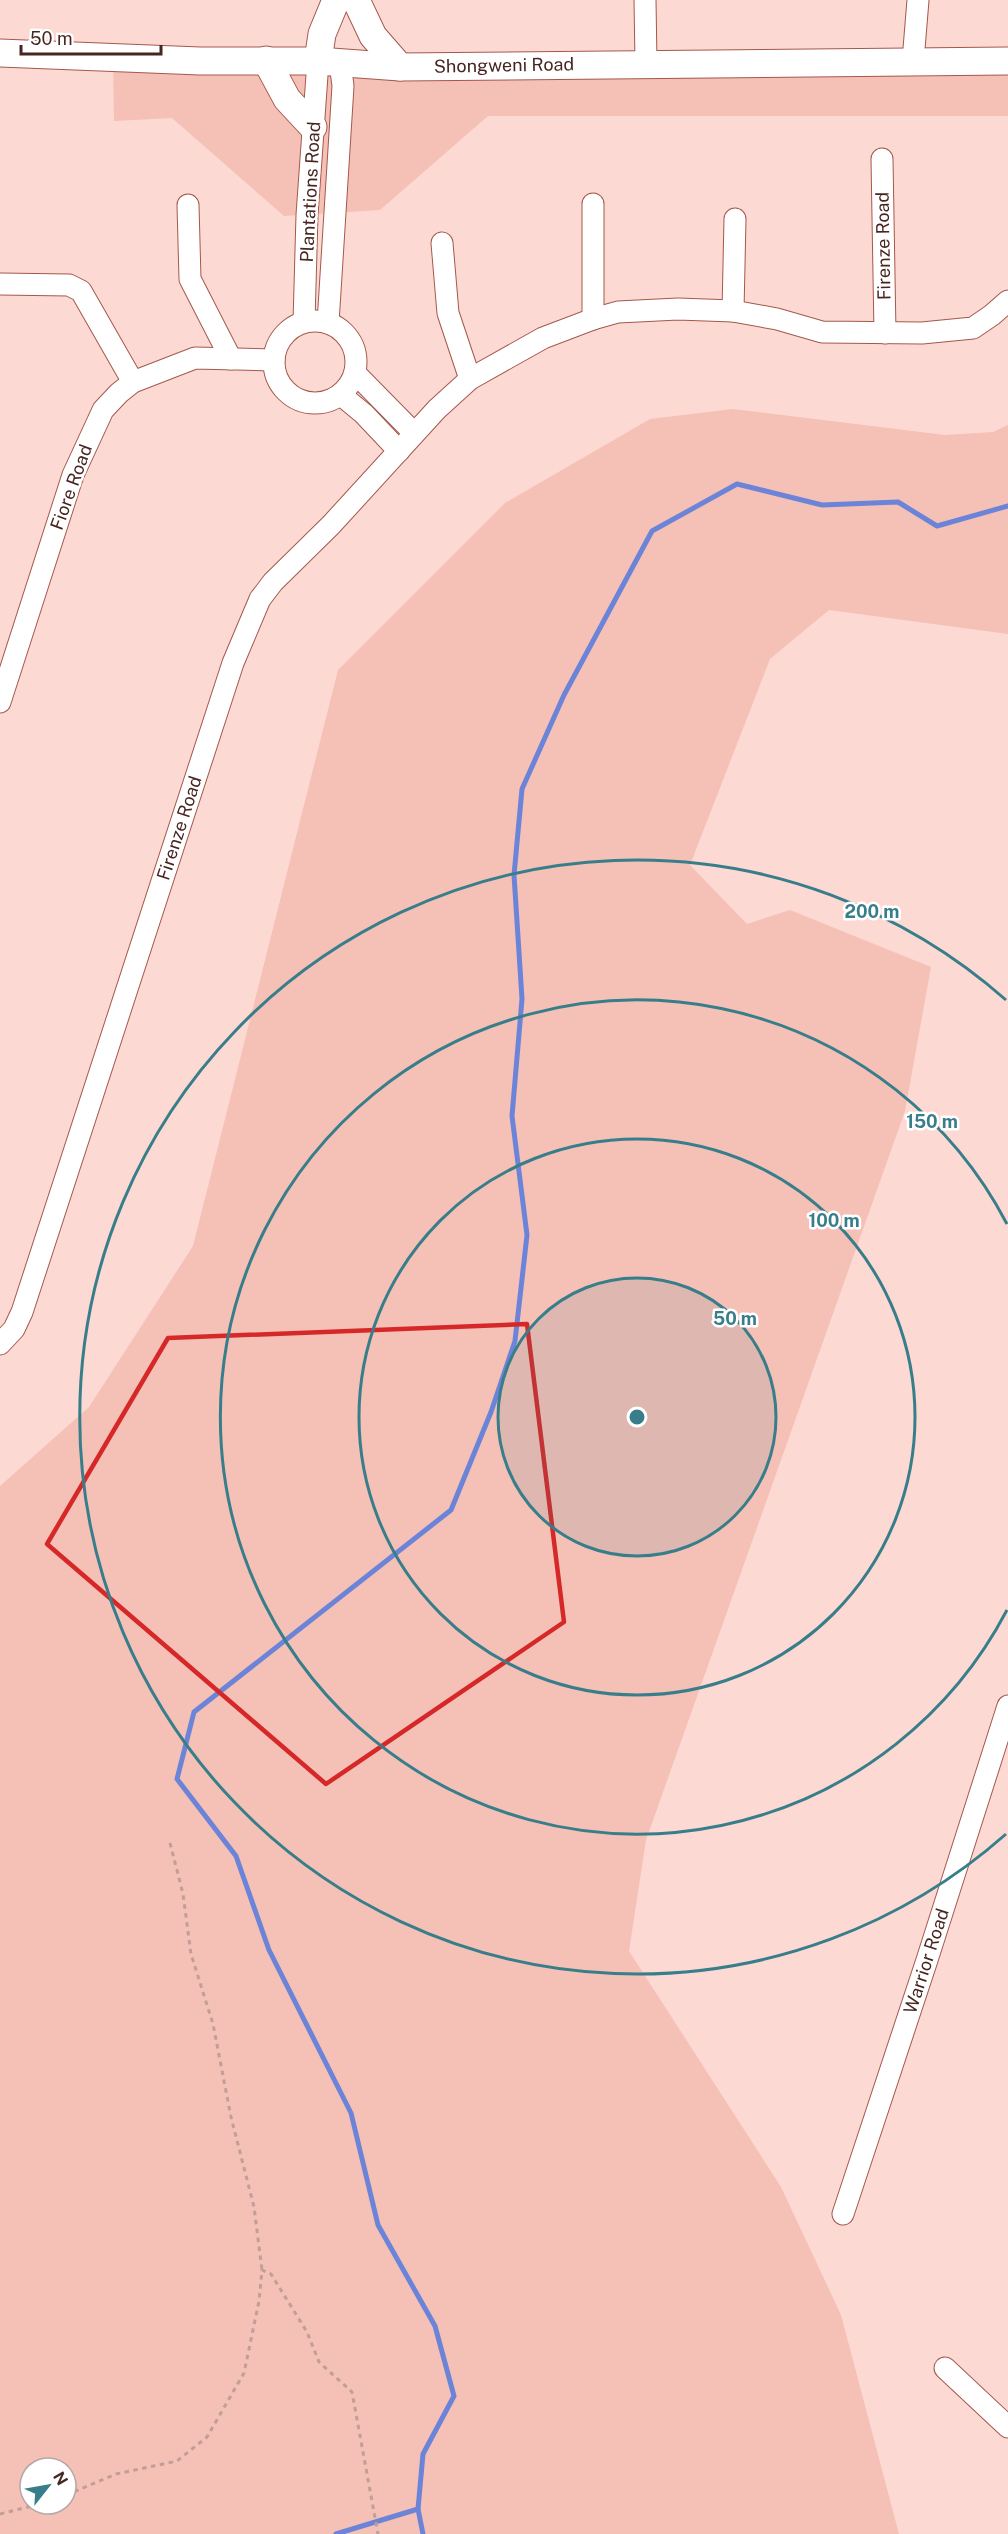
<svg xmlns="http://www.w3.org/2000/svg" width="1008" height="2534" font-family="'Public Sans',sans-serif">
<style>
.green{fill:#f5c0b6;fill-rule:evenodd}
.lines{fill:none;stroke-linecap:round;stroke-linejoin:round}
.stream{stroke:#6b84d8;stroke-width:5}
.minor-casing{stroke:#a4584c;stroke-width:23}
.tertiary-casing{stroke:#a4584c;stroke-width:29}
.path{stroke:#c19e98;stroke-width:3;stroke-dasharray:4.5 4.5;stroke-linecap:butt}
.minor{stroke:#fff;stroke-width:21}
.tertiary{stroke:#fff;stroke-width:27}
.marked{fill:none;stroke:#d62828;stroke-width:4.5;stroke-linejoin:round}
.ring{fill:none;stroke:#387e8a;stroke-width:3}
.labels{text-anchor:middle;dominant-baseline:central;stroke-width:5;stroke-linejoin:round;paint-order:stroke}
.street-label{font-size:18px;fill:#472621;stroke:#fff}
.centre{fill:#387e8a;stroke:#fff;stroke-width:3}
.ring-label{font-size:18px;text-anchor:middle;font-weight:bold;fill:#387e8a;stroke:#fff;stroke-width:5;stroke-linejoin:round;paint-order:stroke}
</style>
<rect width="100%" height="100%" fill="#fdd9d3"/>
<g class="green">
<path d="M 113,57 L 1008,61 L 1008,116 L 488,116 L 380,210 L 284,216 L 172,118 L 114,121 Z"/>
<path d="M 733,409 L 945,435 L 993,432 L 1008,425 L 1008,634 L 829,610 L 770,659 L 690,865 L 747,924 L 790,910 L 931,967 L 905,1111 L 646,1840 L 629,1951 L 781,2187 L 841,2315 L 899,2534 L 0,2534 L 0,1486 L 89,1407 L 193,1246 L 338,670 L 505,503 L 650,419 ZM 30,2468 L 66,2468 L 66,2504 L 30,2504 Z"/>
</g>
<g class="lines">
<g class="stream">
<path d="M 336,2534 L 418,2509"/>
<path d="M 423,2534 L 418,2509 L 423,2454 L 454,2396 L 435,2326 L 378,2225 L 351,2113 L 269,1950 L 236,1856 L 177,1779 L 194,1712 L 451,1510 L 491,1412 L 515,1341 L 527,1235 L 512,1116 L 522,999 L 514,875 L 522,789 L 564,695 L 652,531 L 737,484 L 822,505 L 898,502 L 937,526 L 1008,506"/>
</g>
<g class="minor-casing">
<g id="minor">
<path d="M 645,0 L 646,63"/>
<path d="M 913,61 L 918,0"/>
<path d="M 882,159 L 885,333"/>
<path d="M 188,205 L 190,279 L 231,359"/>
<path d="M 442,243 L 448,313 L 470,379"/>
<path d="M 0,284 L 69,285 L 81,291 L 133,382"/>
<path d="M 733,311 L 735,219"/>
<path d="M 593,319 L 593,204"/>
<circle cx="315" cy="362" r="41"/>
<path d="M 304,322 L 307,215 L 318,61"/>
<path d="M 328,323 L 343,86 L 340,62"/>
<path d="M 355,373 L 414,433"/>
<path d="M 341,395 L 364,414 L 399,451"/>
<path d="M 0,702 L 73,475 L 103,410 L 119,393 L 133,382 L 195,358 L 274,360"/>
<path d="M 0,1344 L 14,1329 L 22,1312 L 233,663 L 260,599 L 273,582 L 331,525 L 437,409 L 470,379 L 543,338 L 593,319 L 618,312 L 678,309 L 733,311 L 777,319 L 822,332 L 922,333 L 973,328 L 992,315 L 1008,301"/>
<path d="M 843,2214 L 927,1960 L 1008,1706"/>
<path d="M 945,2368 L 1008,2427"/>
</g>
</g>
<g class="tertiary-casing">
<g id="tertiary">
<path d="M 356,0 L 373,36 L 400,67"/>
<path d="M 0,53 L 200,61 L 318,61 L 400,67 L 1008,61"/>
<path d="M 266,60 L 287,99 L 313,127"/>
<path d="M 318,61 L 322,34 L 336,0"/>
</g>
</g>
<g class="path">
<path d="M 170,1843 L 183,1894 L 191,1954 L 213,2024 L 231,2117 L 254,2207 L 262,2270"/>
<path d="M 66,2495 L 116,2474 L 177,2461 L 207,2437 L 244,2373 L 259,2301 L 262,2270 L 271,2274 L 307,2332 L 319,2362 L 352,2392 L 378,2534"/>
<path d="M 0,2514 L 40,2504"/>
</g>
<use href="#minor" class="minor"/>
<use href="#tertiary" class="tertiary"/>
</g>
<path class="marked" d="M 527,1324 L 564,1622 L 326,1784 L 47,1544 L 168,1338 Z"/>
<circle cx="637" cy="1417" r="139" fill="#387e8a" fill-opacity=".12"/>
<g class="ring">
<circle cx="637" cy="1417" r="139"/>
<circle cx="637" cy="1417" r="278"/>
<path d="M1007 1610A417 417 0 1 1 1007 1224"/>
<path d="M1006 1834A557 557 0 1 1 1006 1000"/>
</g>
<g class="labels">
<g class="street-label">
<text transform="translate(504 65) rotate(-1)">Shongweni Road</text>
<text transform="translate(310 192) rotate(-87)">Plantations Road</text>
<text transform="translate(883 246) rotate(-91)">Firenze Road</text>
<text transform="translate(71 487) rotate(-70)">Fiore Road</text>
<text transform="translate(179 828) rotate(-72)">Firenze Road</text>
<text transform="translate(926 1961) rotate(-72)">Warrior Road</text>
</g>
</g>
<circle cx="637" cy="1417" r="9" class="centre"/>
<g class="ring-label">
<text x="872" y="918">200 m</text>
<text x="932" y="1128">150 m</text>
<text x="834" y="1227">100 m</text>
<text x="735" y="1325">50 m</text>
</g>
<g transform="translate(48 2486) rotate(59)"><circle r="28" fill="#ffffff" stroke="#b5a8a6" stroke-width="1.5"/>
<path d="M0-4.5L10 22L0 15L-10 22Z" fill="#387e8a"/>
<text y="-9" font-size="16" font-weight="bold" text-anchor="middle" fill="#472621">N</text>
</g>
<path d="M21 45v9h140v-9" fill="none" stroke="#472621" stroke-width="3"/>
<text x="30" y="45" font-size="18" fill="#472621" stroke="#ffffff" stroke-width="4.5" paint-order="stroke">50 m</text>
</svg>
